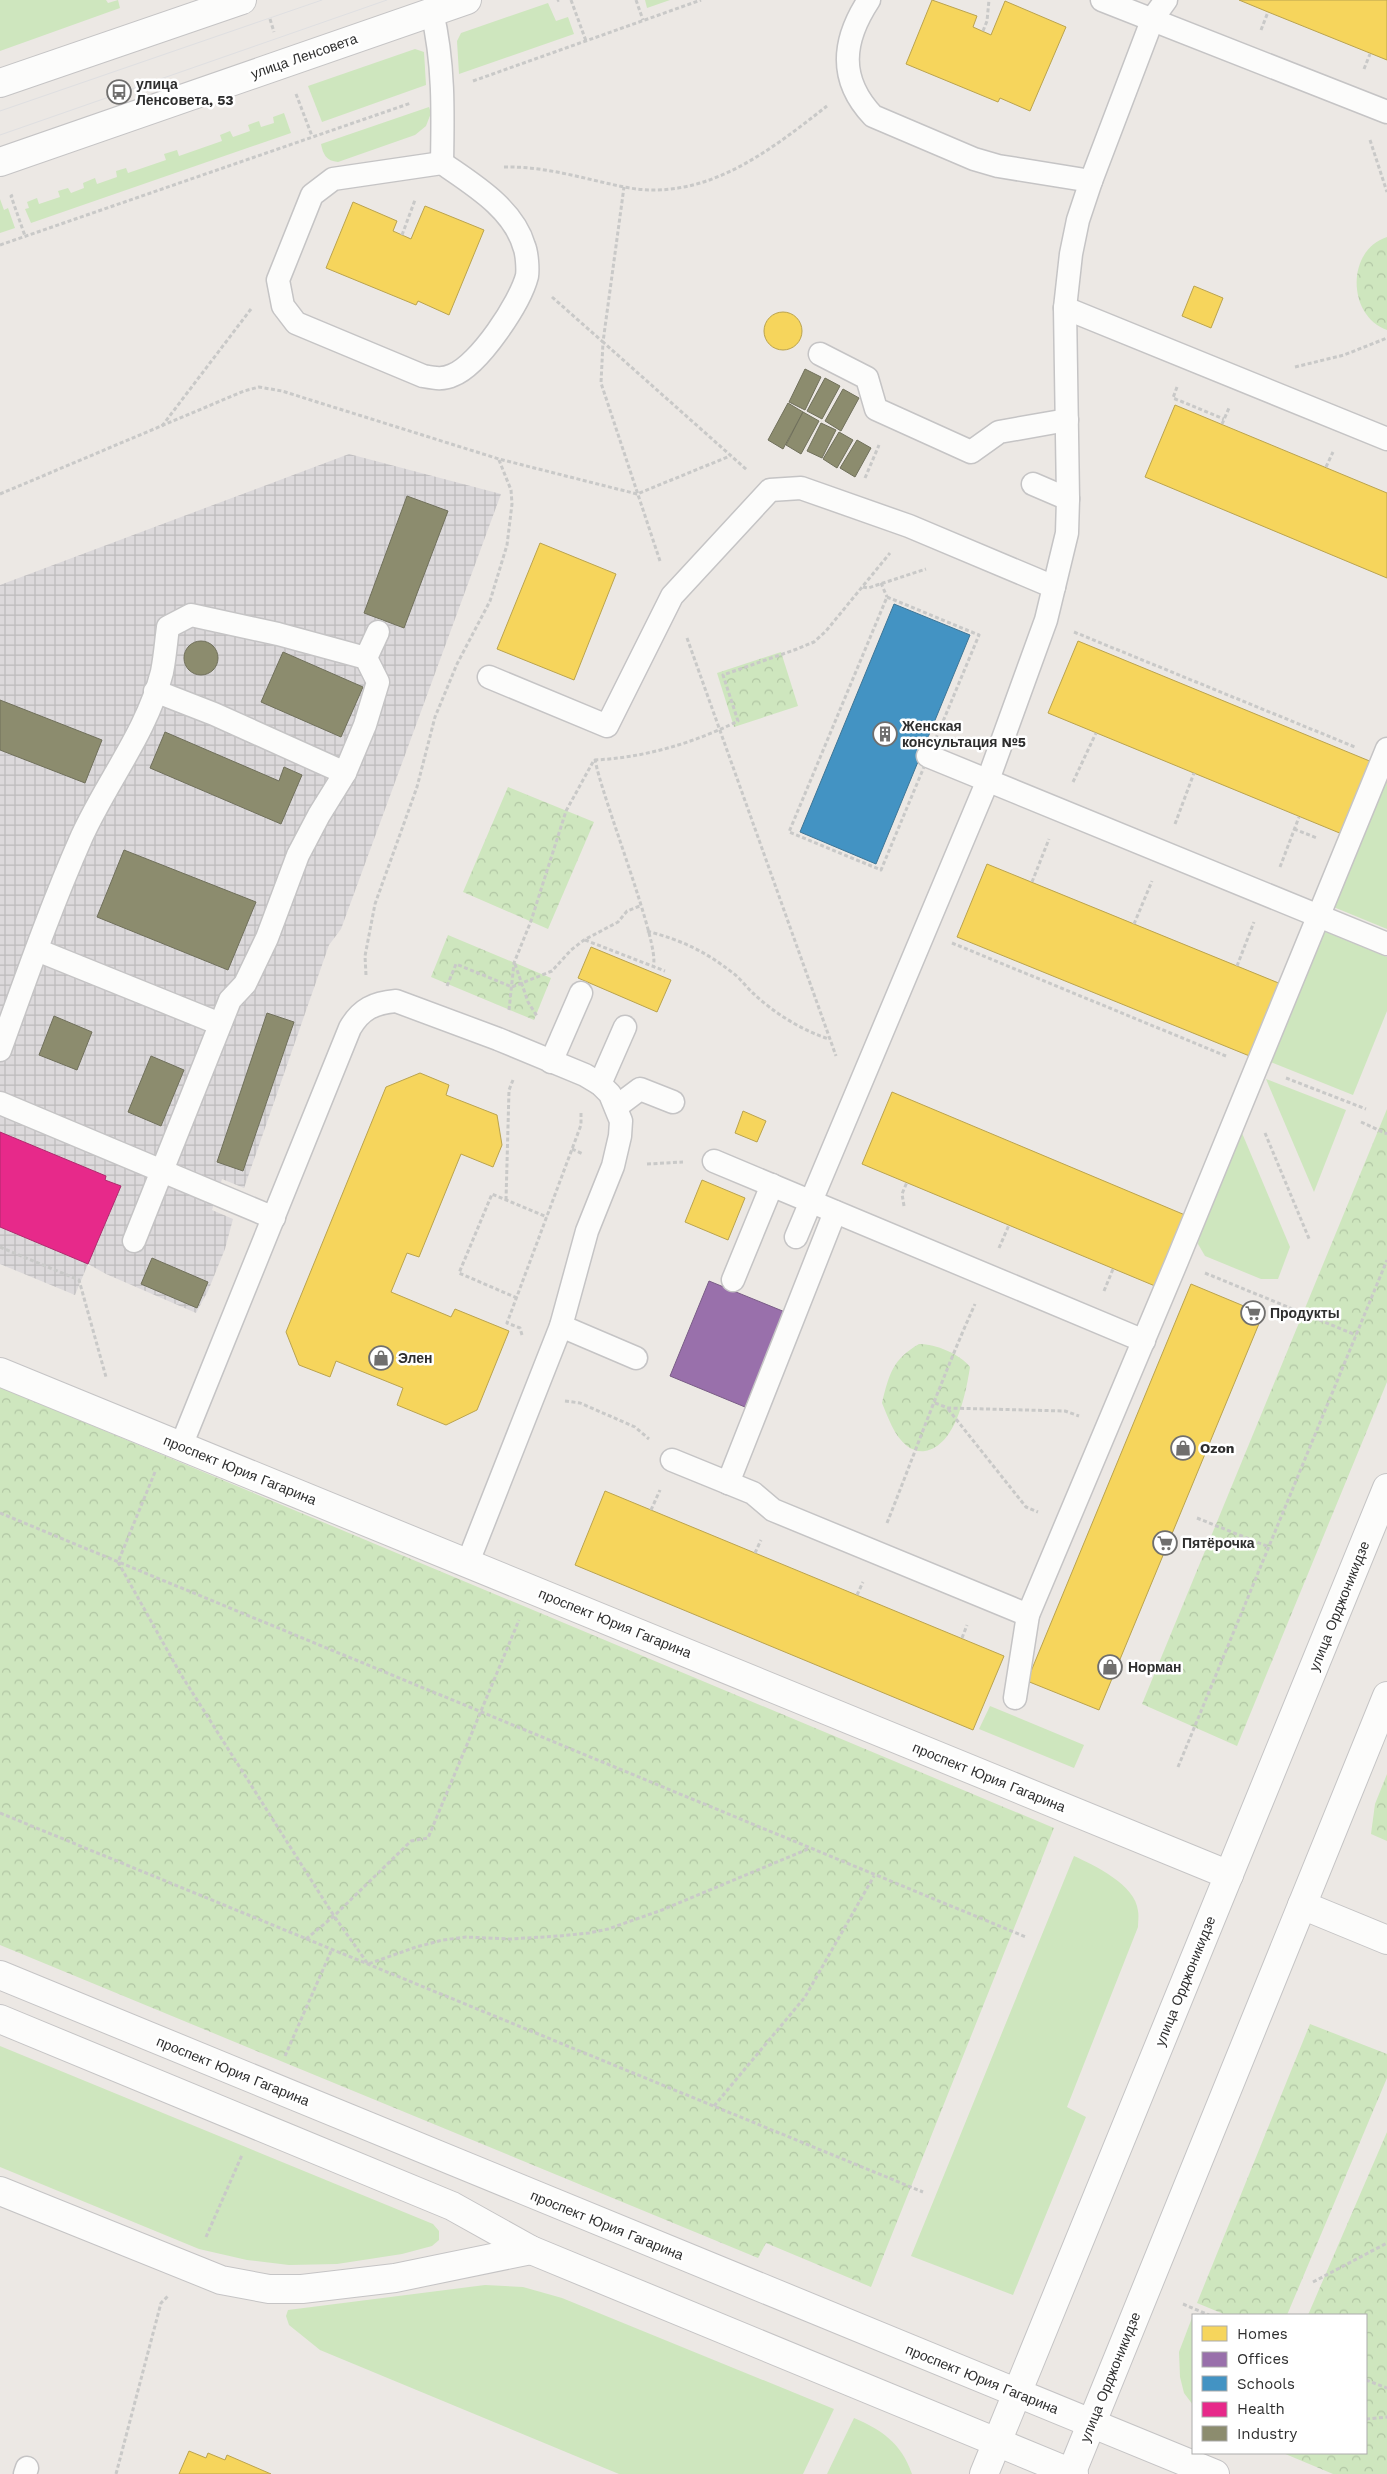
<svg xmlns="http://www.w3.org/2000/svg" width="1387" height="2474" font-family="'Work Sans',sans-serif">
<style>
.industrial{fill:url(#industrial-grid)}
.grass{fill:#cee6be}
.park{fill:url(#park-crowns)}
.homes{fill:#f6d55c;stroke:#baa34e}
.offices{fill:#9970ab;stroke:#795c86}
.schools{fill:#4393c3;stroke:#3d7596}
.health{fill:#e7298a;stroke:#b02a6e}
.industry{fill:#8c8c6e;stroke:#70705b}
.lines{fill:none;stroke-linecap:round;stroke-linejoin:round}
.lane-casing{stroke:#c5c4c5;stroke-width:25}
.street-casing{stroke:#c5c4c5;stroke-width:30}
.secondary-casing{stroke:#c5c4c5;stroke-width:30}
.path{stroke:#c9c9c8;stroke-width:3;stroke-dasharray:4 2.5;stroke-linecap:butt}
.lane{stroke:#fcfcfb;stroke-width:22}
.street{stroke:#fcfcfb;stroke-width:28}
.secondary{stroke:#fcfcfb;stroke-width:28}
.tram{stroke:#dfdfe1;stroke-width:1}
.labels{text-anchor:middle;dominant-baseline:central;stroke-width:5;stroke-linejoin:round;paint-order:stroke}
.street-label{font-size:14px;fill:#2e2e2e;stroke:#fff}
.poi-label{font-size:14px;font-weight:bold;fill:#2e2e2e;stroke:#fff;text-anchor:start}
</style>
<defs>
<pattern id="industrial-grid" width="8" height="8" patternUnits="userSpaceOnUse" patternTransform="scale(1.25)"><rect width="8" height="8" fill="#dcd9db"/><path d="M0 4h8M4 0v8" fill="none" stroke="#bdbbbc"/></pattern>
<pattern id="park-crowns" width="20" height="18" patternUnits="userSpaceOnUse" patternTransform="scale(1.25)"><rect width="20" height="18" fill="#cee6be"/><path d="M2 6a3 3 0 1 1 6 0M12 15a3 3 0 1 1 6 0" fill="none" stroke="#b1c6a4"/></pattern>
</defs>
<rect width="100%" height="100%" fill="#ece8e4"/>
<path class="industrial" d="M 349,454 L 501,494 L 341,929 L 329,945 L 244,1188 L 222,1179 L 212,1210 L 233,1219 L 225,1249 L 208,1291 L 196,1313 L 106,1274 L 88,1264 L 75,1295 L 0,1264 L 0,585 Z"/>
<g class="grass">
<path d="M 0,0 L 106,0 L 108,3 L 118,0 L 120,8 L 0,51 Z"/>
<path d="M 645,0 L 670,0 L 647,8 Z"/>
<path d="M 548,3 L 556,21 L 568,17 L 574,34 L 459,74 L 457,41 L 461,33 Z"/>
<path d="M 415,49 L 424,52 L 426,85 L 322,122 L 308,86 Z"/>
<path d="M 429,107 L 431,113 L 426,126 L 415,135 L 338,162 C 326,161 323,154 321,144 Z"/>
<path d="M 284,113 L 291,133 L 31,223 L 25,209 L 29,208 L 27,202 L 37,198 L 39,204 L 60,197 L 58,191 L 68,188 L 71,193 L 84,188 L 83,183 L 95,178 L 97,184 L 117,177 L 116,171 L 126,168 L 128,173 L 166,160 L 164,154 L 177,150 L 179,156 L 222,141 L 220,135 L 230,131 L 233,137 L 250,131 L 248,125 L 259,121 L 261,127 L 274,123 L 273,117 Z"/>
<path d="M 0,199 L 4,210 L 8,208 L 15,228 L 0,233 Z"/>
<path d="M 1387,774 L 1387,929 L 1331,906 Z"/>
<path d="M 1321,930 L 1387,957 L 1387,1011 L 1353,1095 L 1268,1061 Z"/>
<path d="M 1266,1079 L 1346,1110 L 1314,1192 Z"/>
<path d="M 1242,1133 L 1290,1247 L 1278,1279 L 1261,1279 L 1205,1256 L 1198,1244 L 1199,1236 Z"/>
<path d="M 990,1706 L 1084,1745 L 1074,1768 L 979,1729 Z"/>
<path d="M 1074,1856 C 1094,1865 1136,1885 1138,1911 C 1139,1916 1138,1922 1138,1927 L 1067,2107 L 1086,2117 L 1013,2295 L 911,2256 Z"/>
<path d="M 0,2046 L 433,2224 L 439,2231 L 439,2240 L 432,2246 L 402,2254 L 337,2264 L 289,2265 L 247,2260 L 199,2249 L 0,2167 Z"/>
<path d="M 485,2285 L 523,2287 L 562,2298 L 834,2409 L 803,2474 L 619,2474 L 320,2350 L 289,2325 L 286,2316 L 288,2310 Z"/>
<path d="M 1193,2315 L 1193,2405 L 1184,2393 L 1180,2377 L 1179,2352 Z"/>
<path d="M 854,2418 C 882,2430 901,2443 912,2474 L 827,2474 Z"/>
</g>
<g class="park">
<path d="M 1387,237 L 1387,330 C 1347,316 1346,250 1387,237 Z"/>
<path d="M 781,652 L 798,706 L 734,727 L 717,673 Z"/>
<path d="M 508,787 L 594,822 L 548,929 L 463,892 Z"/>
<path d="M 448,935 L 551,978 L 534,1020 L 431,977 Z"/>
<path d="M 1387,1109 L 1387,1382 L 1237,1746 L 1142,1704 Z"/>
<path d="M 919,1344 C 936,1344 960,1354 970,1367 C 966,1393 956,1446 925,1451 C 919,1452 912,1450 907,1446 C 894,1436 888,1417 882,1403 C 889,1374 893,1359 919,1344 Z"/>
<path d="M 0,1387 L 1054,1828 L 871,2287 L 766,2243 L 758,2258 L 0,1945 Z"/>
<path d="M 1387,1774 L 1387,1841 L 1371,1834 L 1375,1804 Z"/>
<path d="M 1310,2024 L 1387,2054 L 1387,2078 L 1287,2315 L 1226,2315 L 1197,2303 Z"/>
<path d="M 1387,2132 L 1387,2474 L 1333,2474 L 1283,2453 L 1366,2453 L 1366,2315 L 1308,2315 Z"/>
</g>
<g class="homes">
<path d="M 932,0 L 977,16 L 973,27 L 991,35 L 1005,1 L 1066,27 L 1030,111 L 1000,98 L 998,102 L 906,64 Z"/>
<path d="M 1239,0 L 1387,0 L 1387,60 L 1268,12 Z"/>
<path d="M 353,202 L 397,221 L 393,231 L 411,239 L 425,206 L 484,230 L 449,315 L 418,301 L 416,305 L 326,268 Z"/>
<path d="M 1194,286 L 1223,298 L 1211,328 L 1182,316 Z"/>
<circle cx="783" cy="331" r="19"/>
<path d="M 1175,405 L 1387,493 L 1387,578 L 1145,477 Z"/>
<path d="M 540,543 L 616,574 L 574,680 L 497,649 Z"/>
<path d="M 1078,641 L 1372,762 L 1342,834 L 1048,713 Z"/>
<path d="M 987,864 L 1281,984 L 1252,1057 L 957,937 Z"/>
<path d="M 591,947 L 671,980 L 657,1012 L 578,978 Z"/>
<path d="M 420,1073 L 449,1085 L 446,1095 L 497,1115 L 502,1145 L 493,1167 L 461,1154 L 419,1257 L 407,1253 L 391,1292 L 451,1317 L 455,1309 L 509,1331 L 477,1410 L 446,1425 L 397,1405 L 403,1388 L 336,1361 L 330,1377 L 299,1365 L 286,1332 L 386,1087 Z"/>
<path d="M 892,1092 L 1185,1215 L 1155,1286 L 862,1164 Z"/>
<path d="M 743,1111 L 766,1121 L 757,1142 L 735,1133 Z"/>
<path d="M 702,1180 L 745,1198 L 728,1240 L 685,1222 Z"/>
<path d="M 1191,1284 L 1263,1314 L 1099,1710 L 1027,1681 Z"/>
<path d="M 605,1491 L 1004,1656 L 973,1730 L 575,1565 Z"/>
<path d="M 189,2451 L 206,2458 L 208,2453 L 225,2460 L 227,2455 L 271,2474 L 179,2474 Z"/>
</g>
<path class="offices" d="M 709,1281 L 785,1312 L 745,1407 L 670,1376 Z"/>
<path class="schools" d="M 894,604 L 970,635 L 876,864 L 800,832 Z"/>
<path class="health" d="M 0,1132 L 106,1176 L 105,1180 L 121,1186 L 88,1264 L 0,1227 Z"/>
<g class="industry">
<path d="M 805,369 L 821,377 L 805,410 L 789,402 Z"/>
<path d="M 825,378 L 840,386 L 822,419 L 807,411 Z"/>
<path d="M 843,389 L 859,398 L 841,431 L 825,421 Z"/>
<path d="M 788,403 L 803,412 L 783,449 L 768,440 Z"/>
<path d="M 803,412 L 819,421 L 801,454 L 786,445 Z"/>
<path d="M 821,423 L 836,430 L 822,458 L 807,451 Z"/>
<path d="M 839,432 L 853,440 L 837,468 L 823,459 Z"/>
<path d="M 857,440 L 871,448 L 855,477 L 840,468 Z"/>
<path d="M 407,496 L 448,511 L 404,628 L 364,613 Z"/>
<circle cx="201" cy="658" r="17"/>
<path d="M 283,652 L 363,687 L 341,737 L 261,702 Z"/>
<path d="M 0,700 L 102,740 L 85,783 L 0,750 Z"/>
<path d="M 165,732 L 279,781 L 284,767 L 302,775 L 281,824 L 150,768 Z"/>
<path d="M 124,850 L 256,902 L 228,970 L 97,917 Z"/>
<path d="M 267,1013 L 294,1022 L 243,1171 L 217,1162 Z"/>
<path d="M 54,1016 L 92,1032 L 77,1070 L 39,1055 Z"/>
<path d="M 151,1056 L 184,1070 L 161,1126 L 128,1112 Z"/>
<path d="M 152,1258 L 208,1282 L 197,1308 L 141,1284 Z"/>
</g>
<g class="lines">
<g class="lane-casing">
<g id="lane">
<path d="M 869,0 C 842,41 838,79 873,116 L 974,159 L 998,166 L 1091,181"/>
<path d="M 1102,0 L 1387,112"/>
<path d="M 432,12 C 444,62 443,112 442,163"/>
<path d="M 442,163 C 472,184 513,208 524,246 C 527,253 528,269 527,276 C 520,303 479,365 453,375 C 443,380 434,378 423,376 L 296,323 L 283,306 L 278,280 L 312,195 L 333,179 Z"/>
<path d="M 1065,308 L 1387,439"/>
<path d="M 820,354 L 867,378 L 876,409 L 971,452 L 999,432 L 1067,420"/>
<path d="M 1033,484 L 1068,499"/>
<path d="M 366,658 L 378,632"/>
<path d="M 489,677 L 607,726 L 672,596 L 770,490 L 801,488 L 909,526 L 1054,587"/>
<path d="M 155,691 L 214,714 L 345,773"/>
<path d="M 928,756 L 1387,944"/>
<path d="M 37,950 L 220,1024"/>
<path d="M 0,1050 C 26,978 51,906 82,836 C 107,781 147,732 162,672 C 165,657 166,642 168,627 L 191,615 L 278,634 L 366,658 L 378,682 L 365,725 L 345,773 L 319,815 L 298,855 L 267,938 L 245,984 L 230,1000 L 134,1241"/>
<path d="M 551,1062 L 581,993"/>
<path d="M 600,1084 L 625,1027"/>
<path d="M 0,1103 L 274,1218"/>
<path d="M 616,1107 L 640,1089 L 673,1102"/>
<path d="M 714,1161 L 1144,1341"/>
<path d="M 796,1237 L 988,780 L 1046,620 L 1067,533 L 1068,499 L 1065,308 L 1071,254 L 1078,220 L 1091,181 L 1153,18 L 1166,0"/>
<path d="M 733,1280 L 772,1185"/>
<path d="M 561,1326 L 636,1358"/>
<path d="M 181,1446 L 350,1028 C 361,1009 374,1003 396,1001 L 498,1039 L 585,1075 L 600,1084 L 610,1094 L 621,1121 L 620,1136 L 613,1166 L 587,1231 L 561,1326 L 468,1562"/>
<path d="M 672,1460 L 753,1493 L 773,1510 L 1028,1615"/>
<path d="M 728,1483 L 835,1212"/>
<path d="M 1015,1698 L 1028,1615 L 1177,1261 L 1387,749"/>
<path d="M 25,2474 L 27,2468"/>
</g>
</g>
<g class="street-casing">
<g id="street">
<path d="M 0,1372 L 1229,1875"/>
<path d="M 1302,1905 L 1387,1940"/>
<path d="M 0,2191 L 221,2280 L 269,2289 L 302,2289 L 395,2278 L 531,2250"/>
</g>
</g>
<g class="secondary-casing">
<g id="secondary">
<path d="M 0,83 L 242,0"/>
<path d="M 0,162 L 467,0"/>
<path d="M 0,1975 L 1215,2474"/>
<path d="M 0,2019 L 452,2206 L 531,2250 L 1074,2474"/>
<path d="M 984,2474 L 1387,1488"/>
<path d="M 1071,2474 L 1387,1696"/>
</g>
</g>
<g class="path">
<path d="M 571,0 L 586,41"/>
<path d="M 636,0 L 643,20"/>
<path d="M 557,1 L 559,0"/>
<path d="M 270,19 L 274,32"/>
<path d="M 1261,30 L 1268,12"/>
<path d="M 983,31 L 987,21 L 989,0"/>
<path d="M 1364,69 L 1370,54"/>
<path d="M 473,81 L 701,0"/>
<path d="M 296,94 L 312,136"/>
<path d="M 1370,140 L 1387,192"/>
<path d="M 504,167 C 545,166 585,179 624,187 C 704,203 768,152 827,106"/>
<path d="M 13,195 L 11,196 L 25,236"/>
<path d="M 402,235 L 415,200"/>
<path d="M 0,245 L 411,103"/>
<path d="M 552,297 L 603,342 L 624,187"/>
<path d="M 1295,367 L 1344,355 L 1387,338"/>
<path d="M 1177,387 L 1173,398 L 1224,419"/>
<path d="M 1222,424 L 1229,408"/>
<path d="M 162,426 L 251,309"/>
<path d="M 1326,467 L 1333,452"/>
<path d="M 865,478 L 879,445"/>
<path d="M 0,494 L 244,391 L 259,387 L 282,391 L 499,459 L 637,494 L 730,456"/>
<path d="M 660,561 L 601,383 L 603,342 L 747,470"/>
<path d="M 881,583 L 887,597"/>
<path d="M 863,587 L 868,588 L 926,569"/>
<path d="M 887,597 L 979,635 L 881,870 L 789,832 Z"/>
<path d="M 1074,632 L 1355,747"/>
<path d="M 687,638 L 836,1056"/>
<path d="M 595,759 C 600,793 662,948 653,966"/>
<path d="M 1073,782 L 1096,733"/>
<path d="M 1175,824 L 1194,773"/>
<path d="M 1294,829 L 1317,838"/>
<path d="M 1280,867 L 1299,817"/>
<path d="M 1032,882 L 1049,839"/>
<path d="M 1134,924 L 1152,881"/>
<path d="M 647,931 C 683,941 703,950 733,973 C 741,979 747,988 754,994 C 774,1013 803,1031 829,1039"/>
<path d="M 585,940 L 665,971"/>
<path d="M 952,943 L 1226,1056"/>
<path d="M 515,964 L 528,1002 L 537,1016"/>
<path d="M 1237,966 L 1254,922"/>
<path d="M 366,975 L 365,956 L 375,904 L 417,787 L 435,717 L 457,664 L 490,601 L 507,545 L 512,504 L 511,490 L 499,460"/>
<path d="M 447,986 L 456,964 L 512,987 L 552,971 L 571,950 L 584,940 L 618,922 L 627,911 L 640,906"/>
<path d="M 509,1010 L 514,963 L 531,921 L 566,811 L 594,760 C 643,758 694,743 738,721 L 723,675 L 797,649 L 814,642 L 826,631 L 890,553"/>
<path d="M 1286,1078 L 1366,1109"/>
<path d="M 1361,1122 L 1387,1134"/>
<path d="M 1265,1133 L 1310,1241"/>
<path d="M 572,1149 L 583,1154"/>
<path d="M 647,1164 L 683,1162"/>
<path d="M 506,1200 L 509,1090 L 513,1080"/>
<path d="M 904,1206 L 902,1194 L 907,1182"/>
<path d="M 0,1247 L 79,1280 L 106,1377"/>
<path d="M 999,1248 L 1009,1225"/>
<path d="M 1205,1273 L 1356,1335"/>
<path d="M 1104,1291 L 1113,1269"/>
<path d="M 517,1298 L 459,1273 L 492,1194 L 547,1217"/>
<path d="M 522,1335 L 520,1328 L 507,1323 L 581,1125 L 581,1111"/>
<path d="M 565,1401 L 580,1403 L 635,1427 L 649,1439"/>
<path d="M 935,1403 L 948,1408 L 1065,1411 L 1079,1416"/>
<path d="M 948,1409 L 1026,1507 L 1038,1512"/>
<path d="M 155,1472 L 118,1562 L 180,1673 L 334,1916 L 368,1964 L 416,1947 L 443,1940 L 466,1937 L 510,1939 L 559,1936 L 589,1933 L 608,1929 L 662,1910 L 808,1849"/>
<path d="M 651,1510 L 660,1490"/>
<path d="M 0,1513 L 1026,1937"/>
<path d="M 1197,1518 L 1269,1547"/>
<path d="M 887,1523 C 916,1450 943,1375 975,1304"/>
<path d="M 755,1553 L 761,1540"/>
<path d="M 857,1595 L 863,1582"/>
<path d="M 962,1638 L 967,1625"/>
<path d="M 1178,1767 L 1387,1260"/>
<path d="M 0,1813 L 923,2192"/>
<path d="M 306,1939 L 334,1916 L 411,1841 L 428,1838 L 519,1620"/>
<path d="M 285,2056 L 332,1949"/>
<path d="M 714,2106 L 805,1997 L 874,1876"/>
<path d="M 206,2237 L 242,2155"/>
<path d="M 1313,2282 L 1387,2243"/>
<path d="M 1183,2304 L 1209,2315"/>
<path d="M 1366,2380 L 1387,2388"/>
<path d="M 1366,2419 L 1387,2417"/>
<path d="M 116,2474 L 161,2303 L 168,2296"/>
</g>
<use href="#lane" class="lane"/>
<use href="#street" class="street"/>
<use href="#secondary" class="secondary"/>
<g class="tram">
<path d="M 0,111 L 322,0"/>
<path d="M 0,135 L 387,0"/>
</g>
</g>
<defs>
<g id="bus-ring" transform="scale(1.25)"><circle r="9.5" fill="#fff" stroke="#706f6e" stroke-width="1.5"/><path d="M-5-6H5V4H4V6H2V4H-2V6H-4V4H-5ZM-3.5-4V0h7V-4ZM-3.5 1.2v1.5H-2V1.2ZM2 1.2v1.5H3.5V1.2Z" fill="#706f6e"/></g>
<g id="building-ring" transform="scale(1.25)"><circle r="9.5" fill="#fff" stroke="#706f6e" stroke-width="1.5"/><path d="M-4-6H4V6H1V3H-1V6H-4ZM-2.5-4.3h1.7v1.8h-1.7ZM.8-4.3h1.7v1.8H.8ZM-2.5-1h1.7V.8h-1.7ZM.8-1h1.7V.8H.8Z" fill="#706f6e"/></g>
<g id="supermarket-ring" transform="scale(1.25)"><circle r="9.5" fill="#fff" stroke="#706f6e" stroke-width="1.5"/><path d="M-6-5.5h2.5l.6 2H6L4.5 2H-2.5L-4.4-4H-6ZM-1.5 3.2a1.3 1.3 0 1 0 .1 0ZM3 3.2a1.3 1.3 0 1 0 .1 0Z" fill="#706f6e"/></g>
<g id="shop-ring" transform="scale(1.25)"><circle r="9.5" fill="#fff" stroke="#706f6e" stroke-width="1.5"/><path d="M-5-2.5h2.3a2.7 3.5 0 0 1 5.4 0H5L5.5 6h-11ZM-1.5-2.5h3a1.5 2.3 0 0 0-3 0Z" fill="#706f6e"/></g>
</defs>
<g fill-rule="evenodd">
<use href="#bus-ring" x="119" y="92"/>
<use href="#building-ring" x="885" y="734"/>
<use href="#supermarket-ring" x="1253" y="1313"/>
<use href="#shop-ring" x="381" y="1358"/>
<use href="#shop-ring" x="1183" y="1448"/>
<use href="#supermarket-ring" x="1165" y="1543"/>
<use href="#shop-ring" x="1110" y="1667"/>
</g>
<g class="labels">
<g class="street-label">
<text transform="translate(304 56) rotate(-19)">улица Ленсовета</text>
<text transform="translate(240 1470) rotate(22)">проспект Юрия Гагарина</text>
<text transform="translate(1339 1606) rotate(-68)">улица Орджоникидзе</text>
<text transform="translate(615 1623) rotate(22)">проспект Юрия Гагарина</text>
<text transform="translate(989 1777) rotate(22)">проспект Юрия Гагарина</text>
<text transform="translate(1185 1981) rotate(-68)">улица Орджоникидзе</text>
<text transform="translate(233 2071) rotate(22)">проспект Юрия Гагарина</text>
<text transform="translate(607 2225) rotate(22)">проспект Юрия Гагарина</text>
<text transform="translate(1110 2377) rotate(-68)">улица Орджоникидзе</text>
<text transform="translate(982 2379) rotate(22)">проспект Юрия Гагарина</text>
</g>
<g class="poi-label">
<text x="136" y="84">улица<tspan x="136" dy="16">Ленсовета, 53</tspan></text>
<text x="902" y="726">Женская<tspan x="902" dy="16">консультация №5</tspan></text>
<text x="1270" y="1313">Продукты</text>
<text x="398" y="1358">Элен</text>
<text x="1200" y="1448">Ozon</text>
<text x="1182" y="1543">Пятёрочка</text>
<text x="1128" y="1667">Норман</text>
</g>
</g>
<rect x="1192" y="2314" width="175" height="140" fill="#ffffff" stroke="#ababab"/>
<rect x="1202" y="2326" width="25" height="15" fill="#f6d55c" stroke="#ababab"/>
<text x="1237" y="2339" font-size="15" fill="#2e2e2e">Homes</text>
<rect x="1202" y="2352" width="25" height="15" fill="#9970ab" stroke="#ababab"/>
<text x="1237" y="2364" font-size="15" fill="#2e2e2e">Offices</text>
<rect x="1202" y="2376" width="25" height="15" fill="#4393c3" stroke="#ababab"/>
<text x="1237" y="2389" font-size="15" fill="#2e2e2e">Schools</text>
<rect x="1202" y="2402" width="25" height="15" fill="#e7298a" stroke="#ababab"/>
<text x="1237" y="2414" font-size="15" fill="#2e2e2e">Health</text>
<rect x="1202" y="2426" width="25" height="15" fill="#8c8c6e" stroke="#ababab"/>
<text x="1237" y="2439" font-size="15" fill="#2e2e2e">Industry</text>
</svg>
